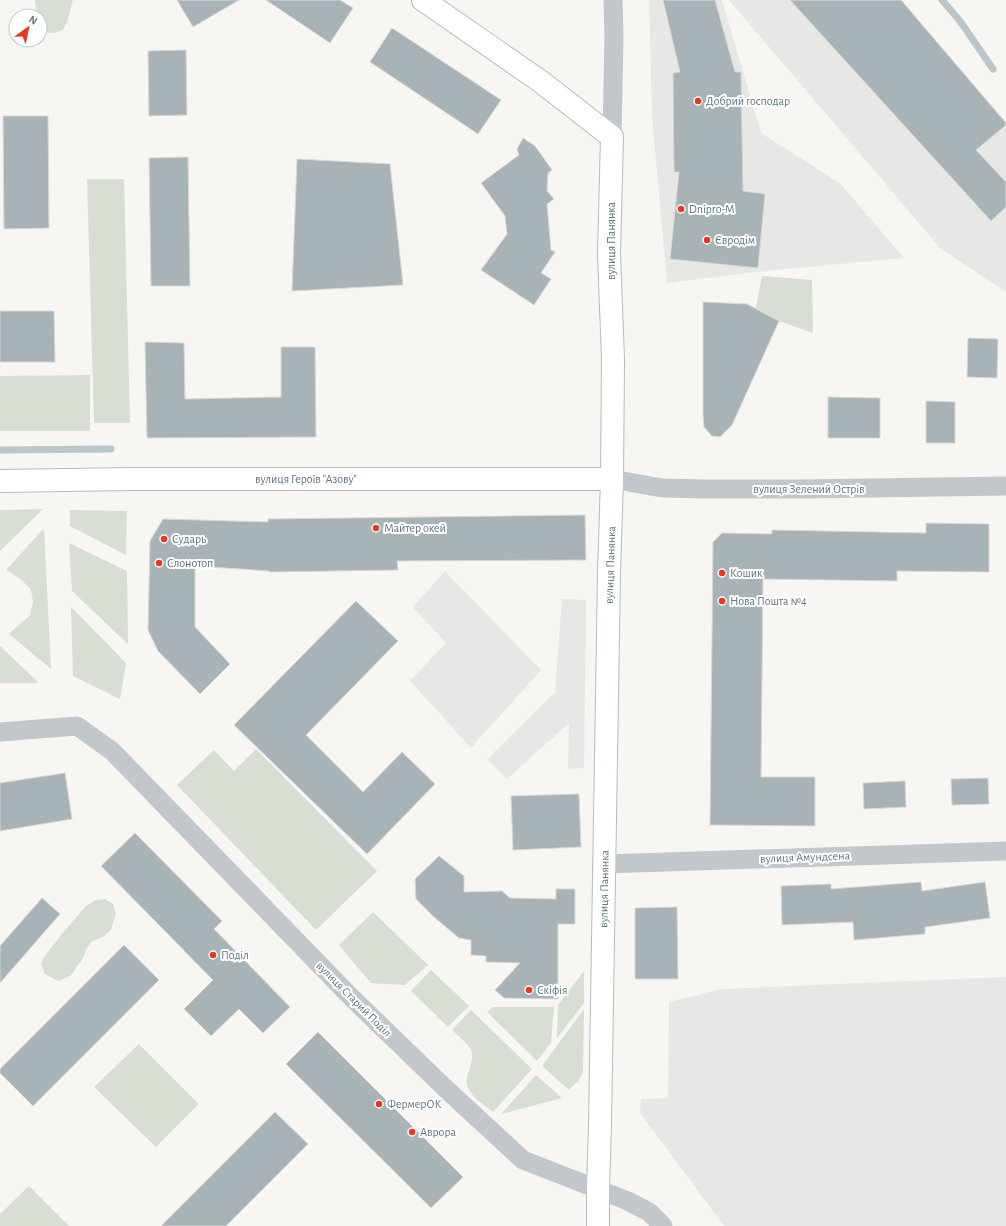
<svg xmlns="http://www.w3.org/2000/svg" width="1006" height="1226" font-family="'Alegreya Sans',sans-serif">
<style>
.built{fill:#e7e8e6}
.green{fill:#d8ded4}
.lines{fill:none;stroke-linecap:round;stroke-linejoin:round}
.stream{stroke:#b9c7ca;stroke-width:7}
.building{fill:#a8b3b7;stroke:#d8d8d5}
.secondary-casing{stroke:#b4bbbe;stroke-width:24}
.street{stroke:#c1c7ca;stroke-width:19}
.secondary{stroke:#fff;stroke-width:22}
.poi-dot{fill:#ed361c;stroke:#fff;stroke-width:1.5}
.labels{text-anchor:middle;dominant-baseline:central;stroke-width:4;stroke-linejoin:round;paint-order:stroke}
.poi-label{font-size:12px;fill:#607580;stroke:#fff;text-anchor:start}
.street-label{font-size:12px;fill:#607580;stroke:#fff}
</style>
<rect width="100%" height="100%" fill="#f7f6f3"/>
<g class="built">
<path d="M 649,0 L 722,0 L 761,133 L 841,184 L 904,258 L 764,271 L 667,283 L 652,116 Z"/>
<path d="M 729,0 L 901,0 L 1006,123 L 1006,292 L 941,249 Z"/>
<path d="M 445,571 L 541,670 L 471,748 L 410,681 L 446,643 L 413,607 Z"/>
<path d="M 562,599 L 586,600 L 584,768 L 568,769 L 569,723 L 507,779 L 487,759 L 555,692 Z"/>
<path d="M 1006,977 L 1006,1226 L 724,1226 L 640,1113 L 641,1099 L 668,1098 L 669,1002 L 723,989 Z"/>
</g>
<g class="green">
<path d="M 35,0 L 73,0 L 67,22 L 63,30 C 52,34 49,35 40,27 L 40,16 L 37,16 Z"/>
<path d="M 87,179 L 124,179 L 130,423 L 94,423 Z"/>
<path d="M 762,276 L 812,280 L 813,333 L 779,321 L 756,308 Z"/>
<path d="M 90,375 L 90,431 L 0,431 L 0,376 Z"/>
<path d="M 43,509 L 0,551 L 0,510 Z"/>
<path d="M 70,510 L 127,511 L 126,555 L 70,526 Z"/>
<path d="M 44,528 L 51,669 L 9,634 L 30,615 L 33,602 L 31,590 L 22,580 L 6,570 Z"/>
<path d="M 69,543 L 127,571 L 128,644 L 72,591 Z"/>
<path d="M 71,607 L 126,663 L 120,699 L 73,676 Z"/>
<path d="M 0,646 L 39,683 L 0,683 Z"/>
<path d="M 256,749 L 377,871 L 316,930 L 177,785 L 214,750 L 234,771 Z"/>
<path d="M 105,899 L 113,904 L 116,913 L 111,930 L 103,937 L 91,942 L 87,948 L 82,960 L 70,976 L 58,981 L 45,974 L 41,963 L 44,957 L 61,935 L 86,906 L 96,900 Z"/>
<path d="M 373,912 L 428,965 L 405,985 L 371,983 L 339,945 Z"/>
<path d="M 431,970 L 469,1006 L 448,1027 L 411,991 Z"/>
<path d="M 584,971 L 584,1003 L 557,1038 L 558,1005 Z"/>
<path d="M 493,1007 L 554,1007 L 551,1043 L 537,1061 L 487,1012 Z"/>
<path d="M 584,1009 L 583,1072 L 579,1080 L 569,1090 L 542,1066 Z"/>
<path d="M 471,1010 L 532,1069 L 493,1112 C 484,1105 473,1098 468,1088 C 462,1075 478,1061 470,1048 C 466,1042 458,1036 452,1030 Z"/>
<path d="M 139,1044 L 199,1104 L 156,1147 L 94,1087 Z"/>
<path d="M 536,1075 L 562,1098 L 501,1114 Z"/>
<path d="M 29,1186 L 69,1226 L 0,1226 L 0,1214 Z"/>
</g>
<g class="lines">
<g class="stream">
<path d="M 942,0 L 960,21 L 993,69"/>
<path d="M 0,450 L 111,449"/>
</g>
</g>
<g class="building">
<path d="M 177,0 L 239,0 L 193,27 Z"/>
<path d="M 266,0 L 340,0 L 353,8 L 330,43 Z"/>
<path d="M 663,0 L 715,0 L 735,72 L 741,72 L 743,191 L 765,194 L 758,268 L 670,259 L 679,172 L 674,172 L 673,73 L 680,72 Z"/>
<path d="M 790,0 L 901,0 L 1006,123 L 1006,125 L 976,150 L 1006,182 L 1006,207 L 991,221 Z"/>
<path d="M 392,28 L 501,100 L 478,134 L 370,62 Z"/>
<path d="M 186,50 L 187,115 L 149,116 L 148,51 Z"/>
<path d="M 3,116 L 48,116 L 49,228 L 4,229 Z"/>
<path d="M 523,138 L 535,146 L 552,170 L 548,173 L 547,191 L 554,199 L 547,204 L 551,250 L 555,252 L 541,273 L 551,279 L 534,305 L 481,270 L 507,234 L 505,216 L 481,183 L 519,155 L 517,149 Z"/>
<path d="M 188,157 L 190,286 L 151,286 L 149,158 Z"/>
<path d="M 297,159 L 390,164 L 403,285 L 292,291 Z"/>
<path d="M 703,302 L 747,304 L 779,321 L 732,425 L 720,437 L 712,436 L 704,427 L 703,414 Z"/>
<path d="M 0,311 L 54,311 L 55,362 L 0,362 Z"/>
<path d="M 968,338 L 998,339 L 997,378 L 967,377 Z"/>
<path d="M 145,342 L 184,343 L 185,399 L 281,397 L 281,347 L 315,347 L 316,437 L 147,438 Z"/>
<path d="M 828,397 L 880,398 L 880,438 L 828,438 Z"/>
<path d="M 926,401 L 955,402 L 955,443 L 926,443 Z"/>
<path d="M 585,515 L 586,560 L 397,561 L 398,570 L 269,572 L 269,571 L 195,566 L 195,627 L 230,664 L 200,694 L 158,651 L 148,630 L 150,541 L 163,519 L 268,522 L 268,519 Z"/>
<path d="M 926,523 L 989,524 L 989,572 L 897,571 L 897,581 L 763,579 L 761,777 L 815,777 L 815,826 L 710,825 L 713,542 L 722,533 L 772,534 L 772,530 L 926,533 Z"/>
<path d="M 356,601 L 398,641 L 306,735 L 363,792 L 402,752 L 435,784 L 367,854 L 234,725 Z"/>
<path d="M 65,773 L 72,819 L 0,831 L 0,783 Z"/>
<path d="M 988,778 L 989,804 L 952,805 L 951,779 Z"/>
<path d="M 905,781 L 906,807 L 864,809 L 863,783 Z"/>
<path d="M 579,794 L 581,847 L 513,850 L 511,796 Z"/>
<path d="M 135,833 L 222,921 L 214,929 L 290,1007 L 263,1033 L 239,1009 L 211,1036 L 184,1009 L 213,980 L 101,866 Z"/>
<path d="M 439,856 L 464,876 L 464,892 L 502,891 L 510,898 L 556,899 L 556,889 L 575,889 L 575,924 L 558,924 L 558,999 L 504,998 L 495,990 L 520,963 L 486,962 L 486,956 L 471,955 L 471,940 L 459,938 L 434,917 L 416,899 L 415,879 Z"/>
<path d="M 921,882 L 922,891 L 985,882 L 990,918 L 925,927 L 925,934 L 854,940 L 853,922 L 782,925 L 781,886 L 831,884 L 831,889 Z"/>
<path d="M 42,898 L 60,914 L 0,983 L 0,946 Z"/>
<path d="M 677,907 L 678,979 L 635,979 L 635,908 Z"/>
<path d="M 124,945 L 159,980 L 33,1106 L 0,1073 L 0,1069 Z"/>
<path d="M 318,1032 L 463,1177 L 431,1208 L 286,1064 Z"/>
<path d="M 275,1112 L 308,1144 L 226,1226 L 161,1226 Z"/>
</g>
<g class="lines">
<g class="secondary-casing">
<g id="secondary">
<path d="M 423,0 L 540,81 L 612,137 L 609,254 L 613,359 L 612,479 L 609,573 L 600,1125 L 598,1188 L 598,1226"/>
<path d="M 0,481 L 133,479 L 612,479"/>
</g>
</g>
<g class="street">
<path d="M 612,137 L 614,36 L 613,0"/>
<path d="M 612,479 L 662,488 L 705,489 L 803,489 L 1006,486"/>
<path d="M 0,732 L 77,726 L 112,751 L 350,996 L 446,1089 L 523,1160 L 628,1201 L 649,1212 L 663,1226"/>
<path d="M 604,864 L 1006,851"/>
</g>
<use href="#secondary" class="secondary"/>
</g>
<g class="poi-dot">
<circle cx="698" cy="101" r="4"/>
<circle cx="681" cy="209" r="4"/>
<circle cx="707" cy="240" r="4"/>
<circle cx="376" cy="528" r="4"/>
<circle cx="164" cy="539" r="4"/>
<circle cx="159" cy="563" r="4"/>
<circle cx="722" cy="573" r="4"/>
<circle cx="722" cy="601" r="4"/>
<circle cx="213" cy="955" r="4"/>
<circle cx="529" cy="990" r="4"/>
<circle cx="379" cy="1104" r="4"/>
<circle cx="412" cy="1132" r="4"/>
</g>
<g class="labels">
<g class="poi-label">
<text x="706" y="101">Добрий господар</text>
<text x="689" y="209">Dnipro-M</text>
<text x="715" y="240">Євродім</text>
<text x="384" y="528">Майтер окей</text>
<text x="172" y="539">Сударь</text>
<text x="167" y="563">Слонотоп</text>
<text x="730" y="573">Кошик</text>
<text x="730" y="601">Нова Пошта №4</text>
<text x="221" y="955">Поділ</text>
<text x="537" y="990">Скіфія</text>
<text x="387" y="1104">ФермерОК</text>
<text x="420" y="1132">Аврора</text>
</g>
<g class="street-label">
<text transform="translate(611 241) rotate(-90)">вулиця Панянка</text>
<text x="306" y="479">вулиця Героїв "Азову"</text>
<text x="809" y="489">вулиця Зелений Острів</text>
<text transform="translate(610 565) rotate(-88)">вулиця Панянка</text>
<text transform="translate(805 857) rotate(-2)">вулиця Амундсена</text>
<text transform="translate(604 889) rotate(-89)">вулиця Панянка</text>
<text transform="translate(354 999) rotate(45)">вулиця Старий Поділ</text>
</g>
</g>
<g transform="translate(28 28) rotate(33)"><circle r="19" fill="#ffffff" stroke="#bfc8cc"/>
<path d="M0-3L7 15L0 10L-7 15Z" fill="#ed361c"/>
<text y="-6" font-size="11" font-weight="bold" text-anchor="middle" fill="#607580">N</text>
</g>
</svg>
